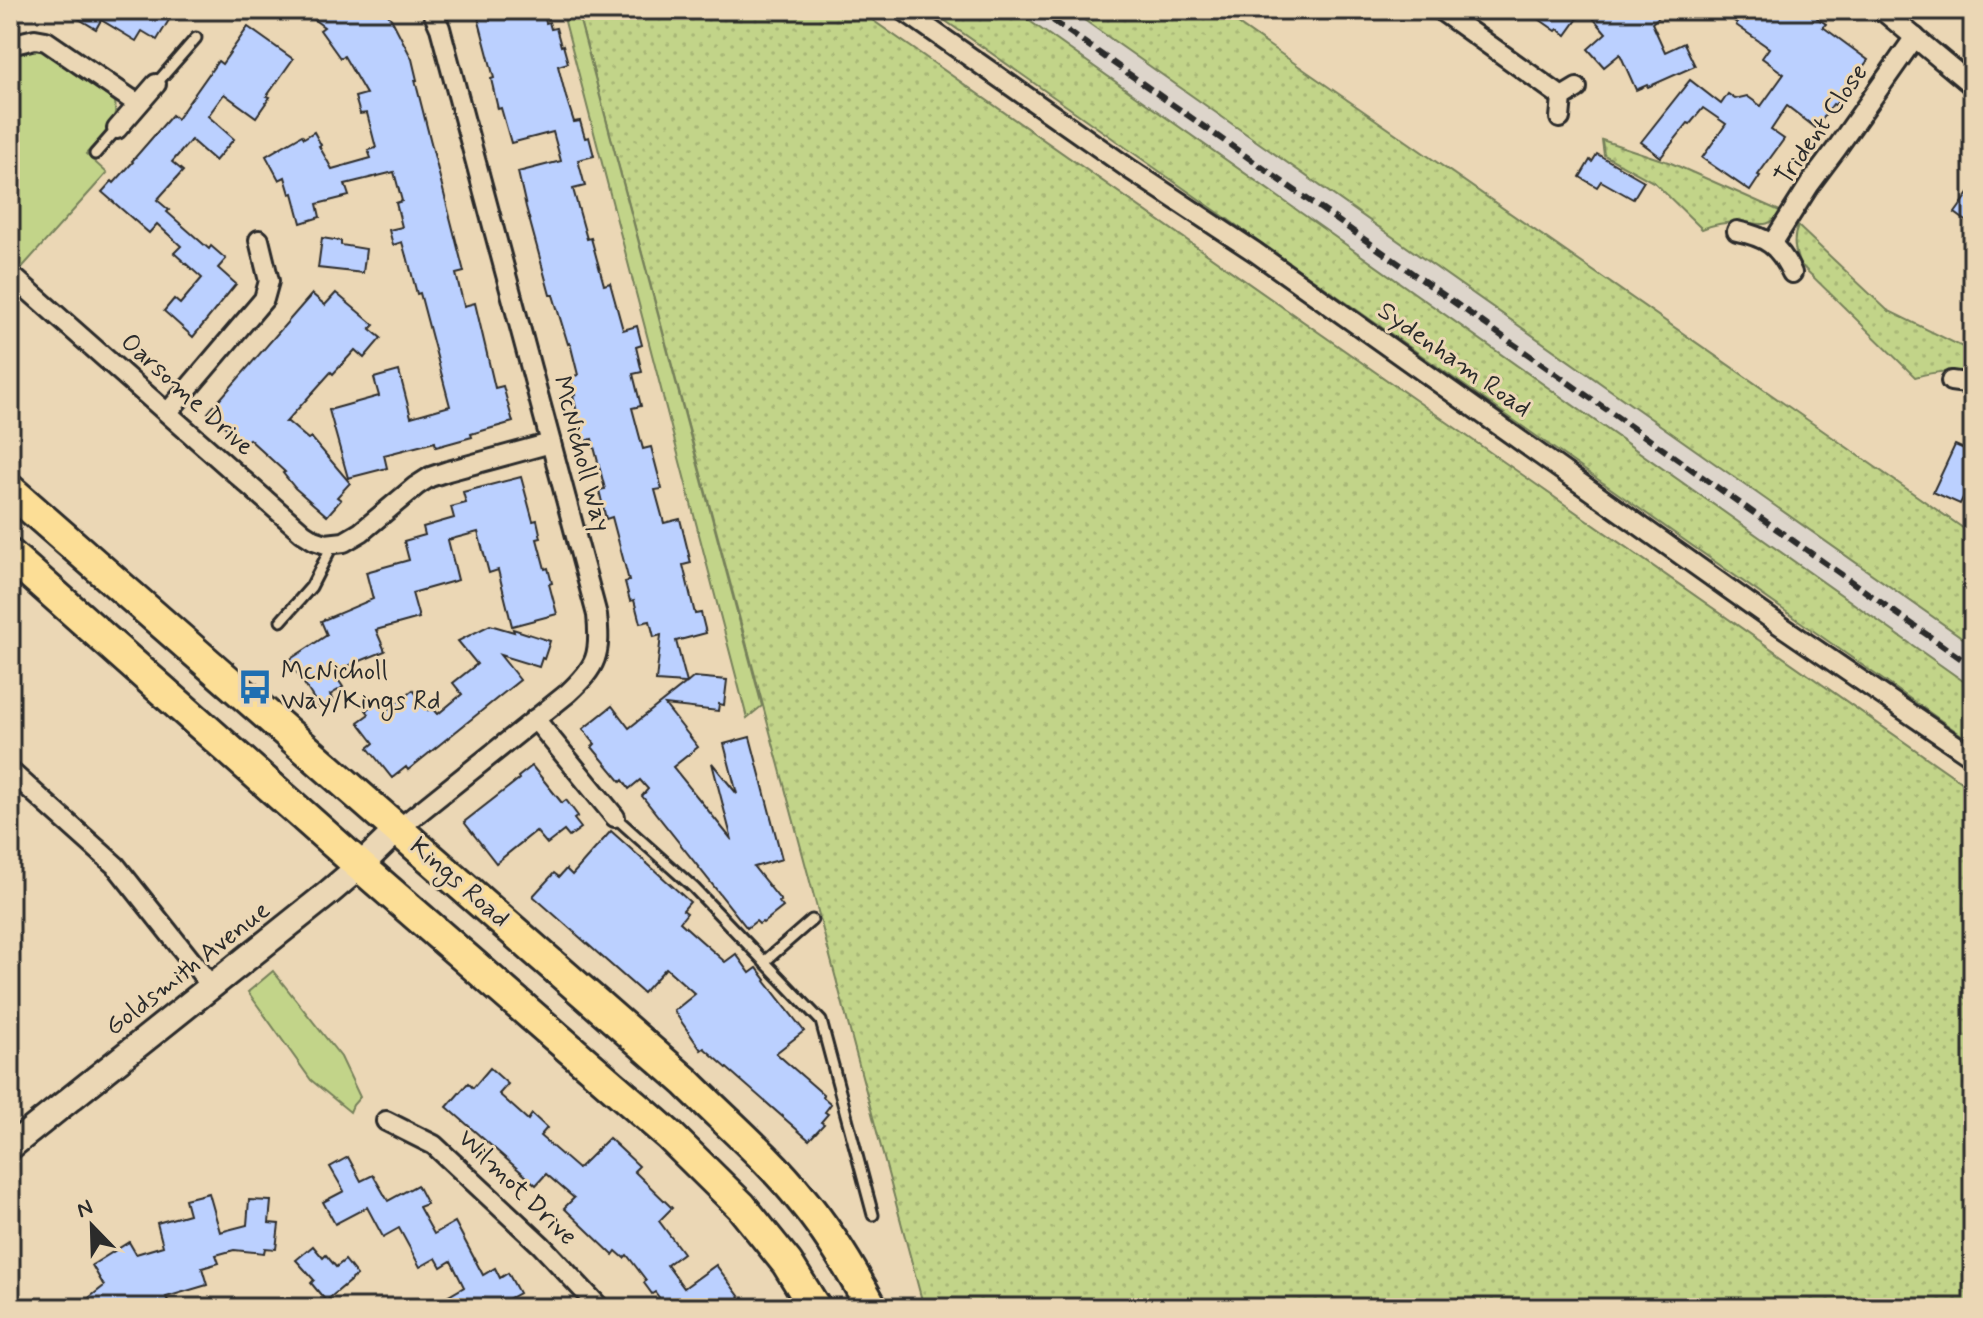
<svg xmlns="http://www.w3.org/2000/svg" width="1983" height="1318" font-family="Mynerve,sans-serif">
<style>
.built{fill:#ddd5cb}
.grass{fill:url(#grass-dots);stroke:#76805a;stroke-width:2}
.park{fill:#c2d489;stroke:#76805a;stroke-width:2}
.building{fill:#bbd0ff;stroke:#2b2b2b;stroke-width:2}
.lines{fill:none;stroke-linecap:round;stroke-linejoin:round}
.service-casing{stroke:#2b2b2b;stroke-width:15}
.minor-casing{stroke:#2b2b2b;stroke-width:24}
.tertiary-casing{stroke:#2b2b2b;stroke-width:30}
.primary-casing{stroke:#2b2b2b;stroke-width:36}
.service{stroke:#ebd7b5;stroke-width:9}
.minor{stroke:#ebd7b5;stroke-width:18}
.tertiary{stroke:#ebd7b5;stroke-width:24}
.primary{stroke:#fcde96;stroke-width:30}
.rail{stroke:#2b2b2b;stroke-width:6;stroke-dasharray:12 6;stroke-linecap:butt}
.labels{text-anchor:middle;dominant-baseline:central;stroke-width:6;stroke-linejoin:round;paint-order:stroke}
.street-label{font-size:26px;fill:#2b2b2b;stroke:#ebd7b5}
.poi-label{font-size:26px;fill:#2b2b2b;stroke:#ebd7b5;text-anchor:start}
</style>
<defs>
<pattern id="grass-dots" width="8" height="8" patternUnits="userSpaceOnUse" patternTransform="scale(2)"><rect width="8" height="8" fill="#c2d489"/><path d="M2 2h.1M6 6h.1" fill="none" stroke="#a7b676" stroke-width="1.8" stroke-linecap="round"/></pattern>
</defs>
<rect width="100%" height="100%" fill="#ebd7b5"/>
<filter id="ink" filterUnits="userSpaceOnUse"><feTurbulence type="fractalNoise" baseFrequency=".0125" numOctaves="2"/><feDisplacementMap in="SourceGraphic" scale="16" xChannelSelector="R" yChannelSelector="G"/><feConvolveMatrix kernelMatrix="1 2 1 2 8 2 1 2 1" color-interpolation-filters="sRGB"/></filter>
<g filter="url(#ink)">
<path class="built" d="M 1014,10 L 1070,10 L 1973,645 L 1973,688 Z"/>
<g class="grass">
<path d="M 577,10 L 858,10 L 1973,790 L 1973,1308 L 924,1308 Z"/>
<path d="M 930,10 L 1014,10 L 1973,688 L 1973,743 Z"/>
<path d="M 1070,10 L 1218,10 L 1973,535 L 1973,645 Z"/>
<path d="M 1602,140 L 1671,163 L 1782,212 C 1767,230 1760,223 1740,222 C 1728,222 1714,224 1702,229 L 1655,183 L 1604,155 Z"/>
<path d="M 1798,226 L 1887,310 L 1973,352 L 1973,373 C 1950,370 1937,371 1915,377 L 1799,263 C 1795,251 1792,239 1798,226 Z"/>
</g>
<g class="park">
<path d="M 562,10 L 577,10 L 762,706 L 747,718 Z"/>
<path d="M 34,48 L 45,50 L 115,102 C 119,123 99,139 86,154 L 107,173 L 17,273 L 10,267 L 10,54 Z"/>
<path d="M 273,971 L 341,1057 L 360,1097 L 353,1105 L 350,1112 L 311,1080 L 248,992 Z"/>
</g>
<g class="building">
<path d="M 64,10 L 175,10 L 157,40 L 142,31 L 136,41 L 101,20 L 96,29 Z"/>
<path d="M 301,10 L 384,10 L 392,20 L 412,59 L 417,80 L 415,80 L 464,272 L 456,274 L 464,306 L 475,303 L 495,388 L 503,386 L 513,422 L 471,434 L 472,437 L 436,447 L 435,442 L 384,455 L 387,468 L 348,478 L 329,410 L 379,396 L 374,378 L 399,371 L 411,417 L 450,406 L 420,293 L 417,294 L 407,256 L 406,256 L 402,242 L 393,245 L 389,230 L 402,227 L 396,203 L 402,201 L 394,172 L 345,184 L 349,196 L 317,204 L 320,217 L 301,223 L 293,193 L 290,194 L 285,177 L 279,180 L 266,156 L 302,135 L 304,138 L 314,132 L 321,145 L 319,146 L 332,169 L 371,158 L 368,150 L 376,148 L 367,113 L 360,114 L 355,97 L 366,94 L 344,56 L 340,58 L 320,30 L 324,27 Z"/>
<path d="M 476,10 L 543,10 L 546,23 L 549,22 L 551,29 L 556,28 L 561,46 L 563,45 L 568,63 L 558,66 L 566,97 L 574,122 L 580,121 L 585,138 L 589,137 L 594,156 L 578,160 L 585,186 L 573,189 L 587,239 L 591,238 L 604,285 L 610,283 L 623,330 L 637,326 L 642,345 L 636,347 L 642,372 L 633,374 L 641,406 L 632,408 L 643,449 L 651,447 L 662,489 L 655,490 L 664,523 L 680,519 L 691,563 L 683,565 L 695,614 L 701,613 L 706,633 L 676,641 L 687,683 L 694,677 L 727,680 L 724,705 L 719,704 L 718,711 L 665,705 L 698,747 L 673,767 L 732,840 L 712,763 L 737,794 L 724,744 L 750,737 L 782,859 L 754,867 L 781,901 L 779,902 L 783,907 L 763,923 L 762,922 L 759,924 L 756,921 L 747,928 L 642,796 L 648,789 L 640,780 L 629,789 L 623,780 L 621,782 L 592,747 L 595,744 L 583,729 L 612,706 L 629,728 L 686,683 L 656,681 L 661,635 L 654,637 L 650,621 L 640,623 L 634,600 L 630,601 L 625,582 L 629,581 L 612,517 L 606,519 L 599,490 L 605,489 L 592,439 L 584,441 L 573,396 L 575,395 L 570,377 L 578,375 L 570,343 L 568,344 L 553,295 L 550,295 L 526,207 L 518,172 L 561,161 L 553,132 L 511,143 L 501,108 L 498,109 L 491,79 L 494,78 Z"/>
<path d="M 1526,10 L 1584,10 L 1566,35 L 1558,29 L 1556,31 Z"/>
<path d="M 1586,10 L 1667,10 L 1652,23 L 1665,52 L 1684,43 L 1695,66 L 1648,87 L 1647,85 L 1636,90 L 1620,54 L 1604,67 L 1588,49 L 1606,33 Z"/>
<path d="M 1718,10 L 1823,10 L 1817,18 L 1826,24 L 1823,27 L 1868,60 L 1835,105 L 1833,104 L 1816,128 L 1787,106 L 1771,130 L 1784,139 L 1758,175 L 1760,176 L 1750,191 L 1702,158 L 1726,124 L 1703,108 L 1690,124 L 1688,123 L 1661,157 L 1641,142 L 1690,80 L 1721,104 L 1728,94 L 1735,99 L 1747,96 L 1761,106 L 1784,74 L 1762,58 L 1769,48 L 1736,25 L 1737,23 Z"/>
<path d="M 248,27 L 293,59 L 267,96 L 270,97 L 256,117 L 224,94 L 208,116 L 234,139 L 215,161 L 191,140 L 172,162 L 183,171 L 157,200 L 169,210 L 167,212 L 209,249 L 211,246 L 226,259 L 218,268 L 236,284 L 193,337 L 164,311 L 174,299 L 180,304 L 202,278 L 174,253 L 181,246 L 157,224 L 149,233 L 102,192 L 112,181 L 114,183 L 133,162 L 132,161 L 172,115 L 177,119 L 218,61 L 222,64 Z"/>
<path d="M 1597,154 L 1644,181 L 1633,199 L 1601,181 L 1597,187 L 1580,177 L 1590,160 L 1592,162 Z"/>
<path d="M 1973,188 L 1973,226 L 1955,213 Z"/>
<path d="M 322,238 L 341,241 L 341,245 L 366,249 L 363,273 L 318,268 Z"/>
<path d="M 336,293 L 374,325 L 370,329 L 381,338 L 364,358 L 355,350 L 333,374 L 331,372 L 286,422 L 288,422 L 308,439 L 311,437 L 350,483 L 337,497 L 341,500 L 327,516 L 295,488 L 283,473 L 285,472 L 249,439 L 245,443 L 208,413 L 312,294 L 325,305 Z"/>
<path d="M 1955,445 L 1969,451 L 1967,455 L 1973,458 L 1973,477 L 1960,504 L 1933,492 Z"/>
<path d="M 521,477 L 533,521 L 537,520 L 541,538 L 537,539 L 545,569 L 548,568 L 552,583 L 549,584 L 557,614 L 512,626 L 498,570 L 489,573 L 478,532 L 448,540 L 458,580 L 412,593 L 419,618 L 376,630 L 385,651 L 333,672 L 343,687 L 330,695 L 333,699 L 319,707 L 289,660 L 327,635 L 321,621 L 373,599 L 366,572 L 409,560 L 404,541 L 425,535 L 423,527 L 454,518 L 451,507 L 466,503 L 463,492 Z"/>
<path d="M 490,625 L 514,632 L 513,629 L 550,641 L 544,659 L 542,658 L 539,667 L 500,655 L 520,680 L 408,770 L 406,767 L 392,778 L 368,748 L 374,743 L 358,722 L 369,714 L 366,710 L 380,699 L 388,709 L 413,690 L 428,710 L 432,707 L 438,714 L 462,694 L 453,683 L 477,664 L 458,641 Z"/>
<path d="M 532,766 L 562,803 L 566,800 L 578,816 L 574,819 L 581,828 L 569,837 L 564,831 L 547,844 L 536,831 L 496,863 L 464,822 L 519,779 L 518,777 Z"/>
<path d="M 611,831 L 690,902 L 683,910 L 687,913 L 680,922 L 725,962 L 736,954 L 750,973 L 757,968 L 766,980 L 765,981 L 804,1031 L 776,1053 L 824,1095 L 823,1097 L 831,1104 L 825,1112 L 828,1114 L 821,1122 L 824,1124 L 809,1140 L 704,1048 L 701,1050 L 674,1011 L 695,994 L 666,968 L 643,993 L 533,896 L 554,873 L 559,877 L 566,869 L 572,875 Z"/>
<path d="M 490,1068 L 508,1084 L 499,1094 L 528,1120 L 532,1114 L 547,1128 L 540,1136 L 578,1169 L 609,1138 L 639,1166 L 634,1171 L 672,1208 L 659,1221 L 683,1253 L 667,1265 L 684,1288 L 716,1265 L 748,1308 L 667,1308 L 655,1292 L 652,1294 L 644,1283 L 646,1280 L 627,1255 L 624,1258 L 616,1251 L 613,1255 L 564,1208 L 574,1198 L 546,1174 L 536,1185 L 447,1107 L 468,1083 L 473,1088 Z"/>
<path d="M 348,1157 L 361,1181 L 373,1175 L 388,1201 L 417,1185 L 427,1204 L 419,1207 L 434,1234 L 455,1222 L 483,1275 L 495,1268 L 500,1278 L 508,1273 L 519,1293 L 492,1308 L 428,1308 L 464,1287 L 451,1261 L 441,1267 L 436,1258 L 420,1267 L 399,1228 L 383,1237 L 367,1207 L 335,1224 L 323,1202 L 344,1191 L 330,1167 Z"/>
<path d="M 209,1193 L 220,1232 L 247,1225 L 249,1200 L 271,1201 L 269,1223 L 279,1224 L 276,1249 L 265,1248 L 264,1253 L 234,1250 L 216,1255 L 219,1263 L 202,1268 L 207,1285 L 166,1297 L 172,1308 L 76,1308 L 104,1286 L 92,1265 L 129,1242 L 136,1254 L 163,1246 L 157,1223 L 189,1214 L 185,1199 Z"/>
<path d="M 313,1246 L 323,1258 L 326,1255 L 336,1267 L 345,1260 L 357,1275 L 326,1301 L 311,1283 L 314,1280 L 296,1260 Z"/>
</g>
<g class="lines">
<g class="service-casing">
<g id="service">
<path d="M 156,84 L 196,38"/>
<path d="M 95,154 L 117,129"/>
<path d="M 281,621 L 311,587 L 333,544"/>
<path d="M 615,817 L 694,888 L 821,1021 L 873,1215"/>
<path d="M 764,962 L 812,920"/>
</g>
</g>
<g class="minor-casing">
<g id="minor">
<path d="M 903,10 L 1131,170 L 1255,252 L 1774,621 L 1973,757"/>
<path d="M 1440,10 L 1562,97"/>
<path d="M 1882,10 L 1973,86"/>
<path d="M 10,45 L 35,39 L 46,41 L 138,104"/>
<path d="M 1560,118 L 1562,97 L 1577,88"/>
<path d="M 117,129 L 156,84"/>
<path d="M 1737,231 C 1766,237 1779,245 1792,273"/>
<path d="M 1772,244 L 1810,184 L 1837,148 L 1915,37"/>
<path d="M 10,274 L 303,533 L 314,540 L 326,544 L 344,542 L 361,532 L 416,486 L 430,477 L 448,471 L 551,443"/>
<path d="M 1951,381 L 1973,384"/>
<path d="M 168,412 L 264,299 L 269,281 L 259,240"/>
<path d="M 535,719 L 615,817"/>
<path d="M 10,771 L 116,866 L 212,987"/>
<path d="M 397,830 L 568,693 C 597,666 601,655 597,615 L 440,28 L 432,10"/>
<path d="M 386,1121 L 434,1145 L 541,1245 L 600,1308"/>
</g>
</g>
<g class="tertiary-casing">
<path id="tertiary" d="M 10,1147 L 326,895 L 360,866 L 397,830"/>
</g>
<g class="primary-casing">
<g id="primary">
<path d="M 10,490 L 686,1082 C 725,1121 768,1157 802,1200 C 830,1233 852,1271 872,1308"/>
<path d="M 10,555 L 360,866 L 670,1136 L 741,1206 L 787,1263 L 815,1308"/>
</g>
</g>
<use href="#service" class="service"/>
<use href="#minor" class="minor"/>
<use href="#tertiary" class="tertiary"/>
<use href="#primary" class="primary"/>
<path class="rail" d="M 1038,10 L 1973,667"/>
</g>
</g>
<defs>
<g id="bus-bare" transform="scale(2.76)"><path d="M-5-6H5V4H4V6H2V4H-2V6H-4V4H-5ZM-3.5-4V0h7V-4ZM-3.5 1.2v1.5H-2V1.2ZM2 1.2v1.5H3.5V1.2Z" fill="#1f6fb2" stroke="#ebd7b5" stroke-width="2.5" paint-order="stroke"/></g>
</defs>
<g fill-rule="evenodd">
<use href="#bus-bare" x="255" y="687"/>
</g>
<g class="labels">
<g class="street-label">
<text transform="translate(1822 125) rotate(-55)">Trident Close</text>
<text transform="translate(1454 360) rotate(35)">Sydenham Road</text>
<text transform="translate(187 395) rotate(42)">Oarsome Drive</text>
<text transform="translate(581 454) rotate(75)">McNicholl Way</text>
<text transform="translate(459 883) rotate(41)">Kings Road</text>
<text transform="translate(188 969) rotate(-38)">Goldsmith Avenue</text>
<text transform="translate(517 1188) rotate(44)">Wilmot Drive</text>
</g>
<g class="poi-label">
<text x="281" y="672">McNicholl<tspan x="281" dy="30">Way/Kings Rd</tspan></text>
</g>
</g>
<rect width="1983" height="1318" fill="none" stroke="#ebd7b5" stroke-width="40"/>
<rect x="20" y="20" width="1943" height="1278" fill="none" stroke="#2b2b2b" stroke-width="3" filter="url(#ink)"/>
<g transform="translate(92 1226) rotate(337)" stroke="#ebd7b5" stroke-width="6" paint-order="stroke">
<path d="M0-6L14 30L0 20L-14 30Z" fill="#2b2b2b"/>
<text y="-12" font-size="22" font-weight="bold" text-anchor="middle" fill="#2b2b2b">N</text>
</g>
</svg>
